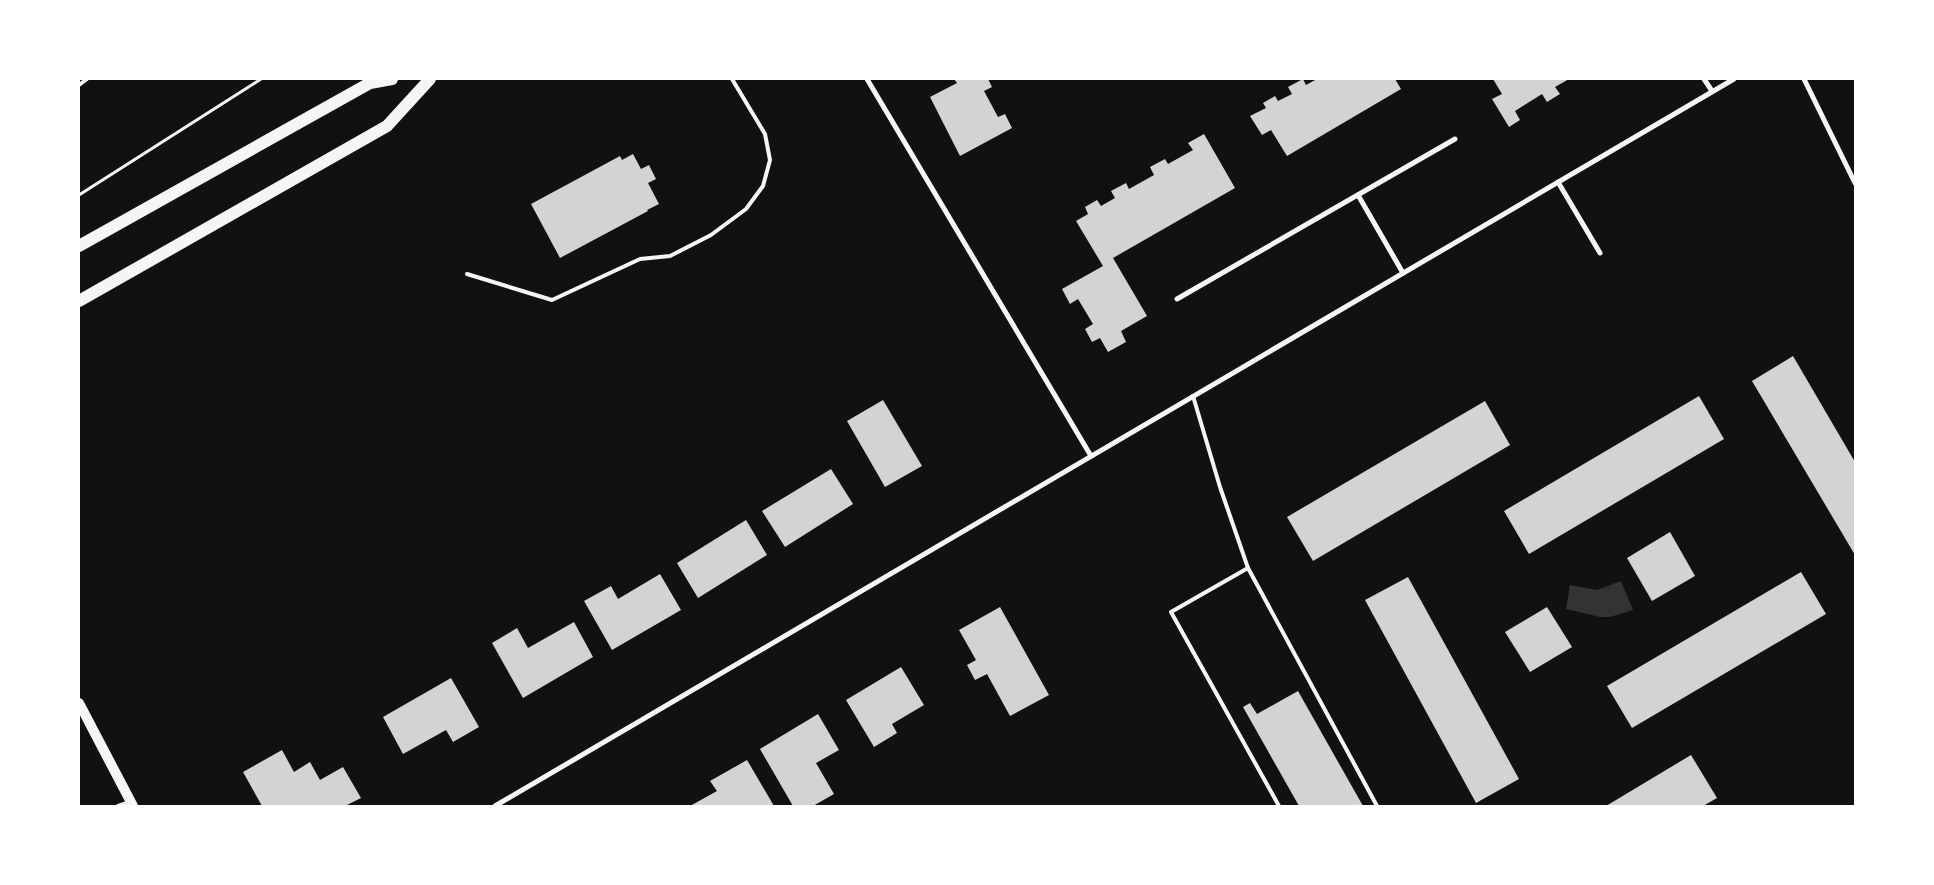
<svg xmlns="http://www.w3.org/2000/svg" width="1934" height="885" font-family="Quicksand,sans-serif">
<style>
.water{fill:#333}
.building{fill:#d3d3d3}
.lines{fill:none;stroke-linecap:round;stroke-linejoin:round}
.path{stroke:#f5f5f5;stroke-width:3}
.service{stroke:#f5f5f5;stroke-width:4}
.minor{stroke:#f5f5f5;stroke-width:5}
.secondary{stroke:#f5f5f5;stroke-width:10}
.primary{stroke:#f5f5f5;stroke-width:12}
</style>
<rect width="100%" height="100%" fill="#111"/>
<path class="water" d="M 1621,581 L 1633,610 L 1610,617 L 1600,617 L 1566,609 L 1570,585 L 1597,590 Z"/>
<g class="building">
<path d="M 954,79 L 988,79 L 992,87 L 984,91 L 998,117 L 1005,114 L 1012,128 L 960,156 L 930,97 L 957,83 Z"/>
<path d="M 1303,79 L 1306,85 L 1317,79 L 1395,79 L 1401,89 L 1287,156 L 1271,130 L 1262,135 L 1250,116 L 1266,108 L 1263,103 L 1275,96 L 1278,101 L 1292,94 L 1288,87 Z"/>
<path d="M 1493,79 L 1569,79 L 1555,87 L 1560,94 L 1547,102 L 1542,94 L 1515,111 L 1520,120 L 1509,127 L 1492,99 L 1502,94 Z"/>
<path d="M 1204,134 L 1235,188 L 1113,258 L 1147,316 L 1121,331 L 1126,342 L 1108,352 L 1100,338 L 1092,342 L 1085,329 L 1093,324 L 1078,299 L 1070,304 L 1062,289 L 1103,266 L 1076,221 L 1088,214 L 1085,207 L 1097,200 L 1101,206 L 1115,198 L 1111,191 L 1126,183 L 1129,189 L 1154,175 L 1150,167 L 1165,159 L 1168,164 L 1193,150 L 1188,143 Z"/>
<path d="M 633,154 L 641,169 L 649,165 L 656,179 L 648,183 L 659,204 L 647,210 L 648,211 L 560,258 L 531,204 L 620,156 L 622,160 Z"/>
<path d="M 1793,356 L 1855,462 L 1855,555 L 1752,381 Z"/>
<path d="M 1699,396 L 1724,439 L 1529,554 L 1504,511 Z"/>
<path d="M 883,400 L 922,466 L 885,487 L 847,421 Z"/>
<path d="M 1485,401 L 1510,445 L 1313,561 L 1287,517 Z"/>
<path d="M 831,469 L 853,504 L 785,547 L 762,511 Z"/>
<path d="M 746,520 L 767,555 L 698,598 L 677,563 Z"/>
<path d="M 1670,532 L 1695,576 L 1652,601 L 1627,558 Z"/>
<path d="M 1801,572 L 1826,614 L 1632,728 L 1607,686 Z"/>
<path d="M 660,574 L 681,610 L 612,650 L 584,601 L 611,586 L 618,599 Z"/>
<path d="M 1408,577 L 1519,779 L 1476,803 L 1365,600 Z"/>
<path d="M 1000,607 L 1049,695 L 1010,716 L 987,674 L 975,680 L 967,665 L 976,660 L 959,630 Z"/>
<path d="M 1547,607 L 1572,647 L 1530,672 L 1505,632 Z"/>
<path d="M 574,622 L 593,657 L 523,698 L 492,643 L 517,628 L 528,648 Z"/>
<path d="M 901,667 L 924,705 L 892,724 L 897,733 L 874,747 L 846,700 Z"/>
<path d="M 451,678 L 479,727 L 453,742 L 446,730 L 403,754 L 383,717 Z"/>
<path d="M 1298,691 L 1363,806 L 1299,806 L 1243,707 L 1250,703 L 1257,714 Z"/>
<path d="M 818,714 L 839,750 L 816,763 L 834,794 L 813,806 L 793,806 L 760,749 Z"/>
<path d="M 282,750 L 294,772 L 310,762 L 320,780 L 343,767 L 361,798 L 345,806 L 262,806 L 243,772 Z"/>
<path d="M 1691,755 L 1717,798 L 1703,806 L 1606,806 Z"/>
<path d="M 747,760 L 774,806 L 690,806 L 717,791 L 710,781 Z"/>
</g>
<g class="lines">
<path class="path" d="M 79,195 L 261,79"/>
<g class="service">
<path d="M 79,85 L 87,79"/>
<path d="M 467,274 L 552,300 L 640,259 L 670,256 L 711,235 L 746,209 L 763,186 L 770,160 L 765,134 L 732,79"/>
<path d="M 1193,396 L 1220,487 L 1248,568 L 1377,806"/>
<path d="M 1248,568 L 1171,612 L 1279,806"/>
<path d="M 118,806 L 130,802"/>
</g>
<g class="minor">
<path d="M 867,79 L 1091,456"/>
<path d="M 1704,79 L 1712,91"/>
<path d="M 1804,79 L 1855,183"/>
<path d="M 1558,182 L 1600,253"/>
<path d="M 1358,195 L 1403,273"/>
<path d="M 1177,299 L 1455,139"/>
<path d="M 495,806 L 1734,79"/>
</g>
<path class="secondary" d="M 79,703 L 133,806"/>
<g class="primary">
<path d="M 79,246 L 370,83 L 392,79"/>
<path d="M 79,301 L 387,126 L 430,79"/>
</g>
</g>
<rect width="1934" height="885" fill="none" stroke="#ffffff" stroke-width="160"/>
</svg>
